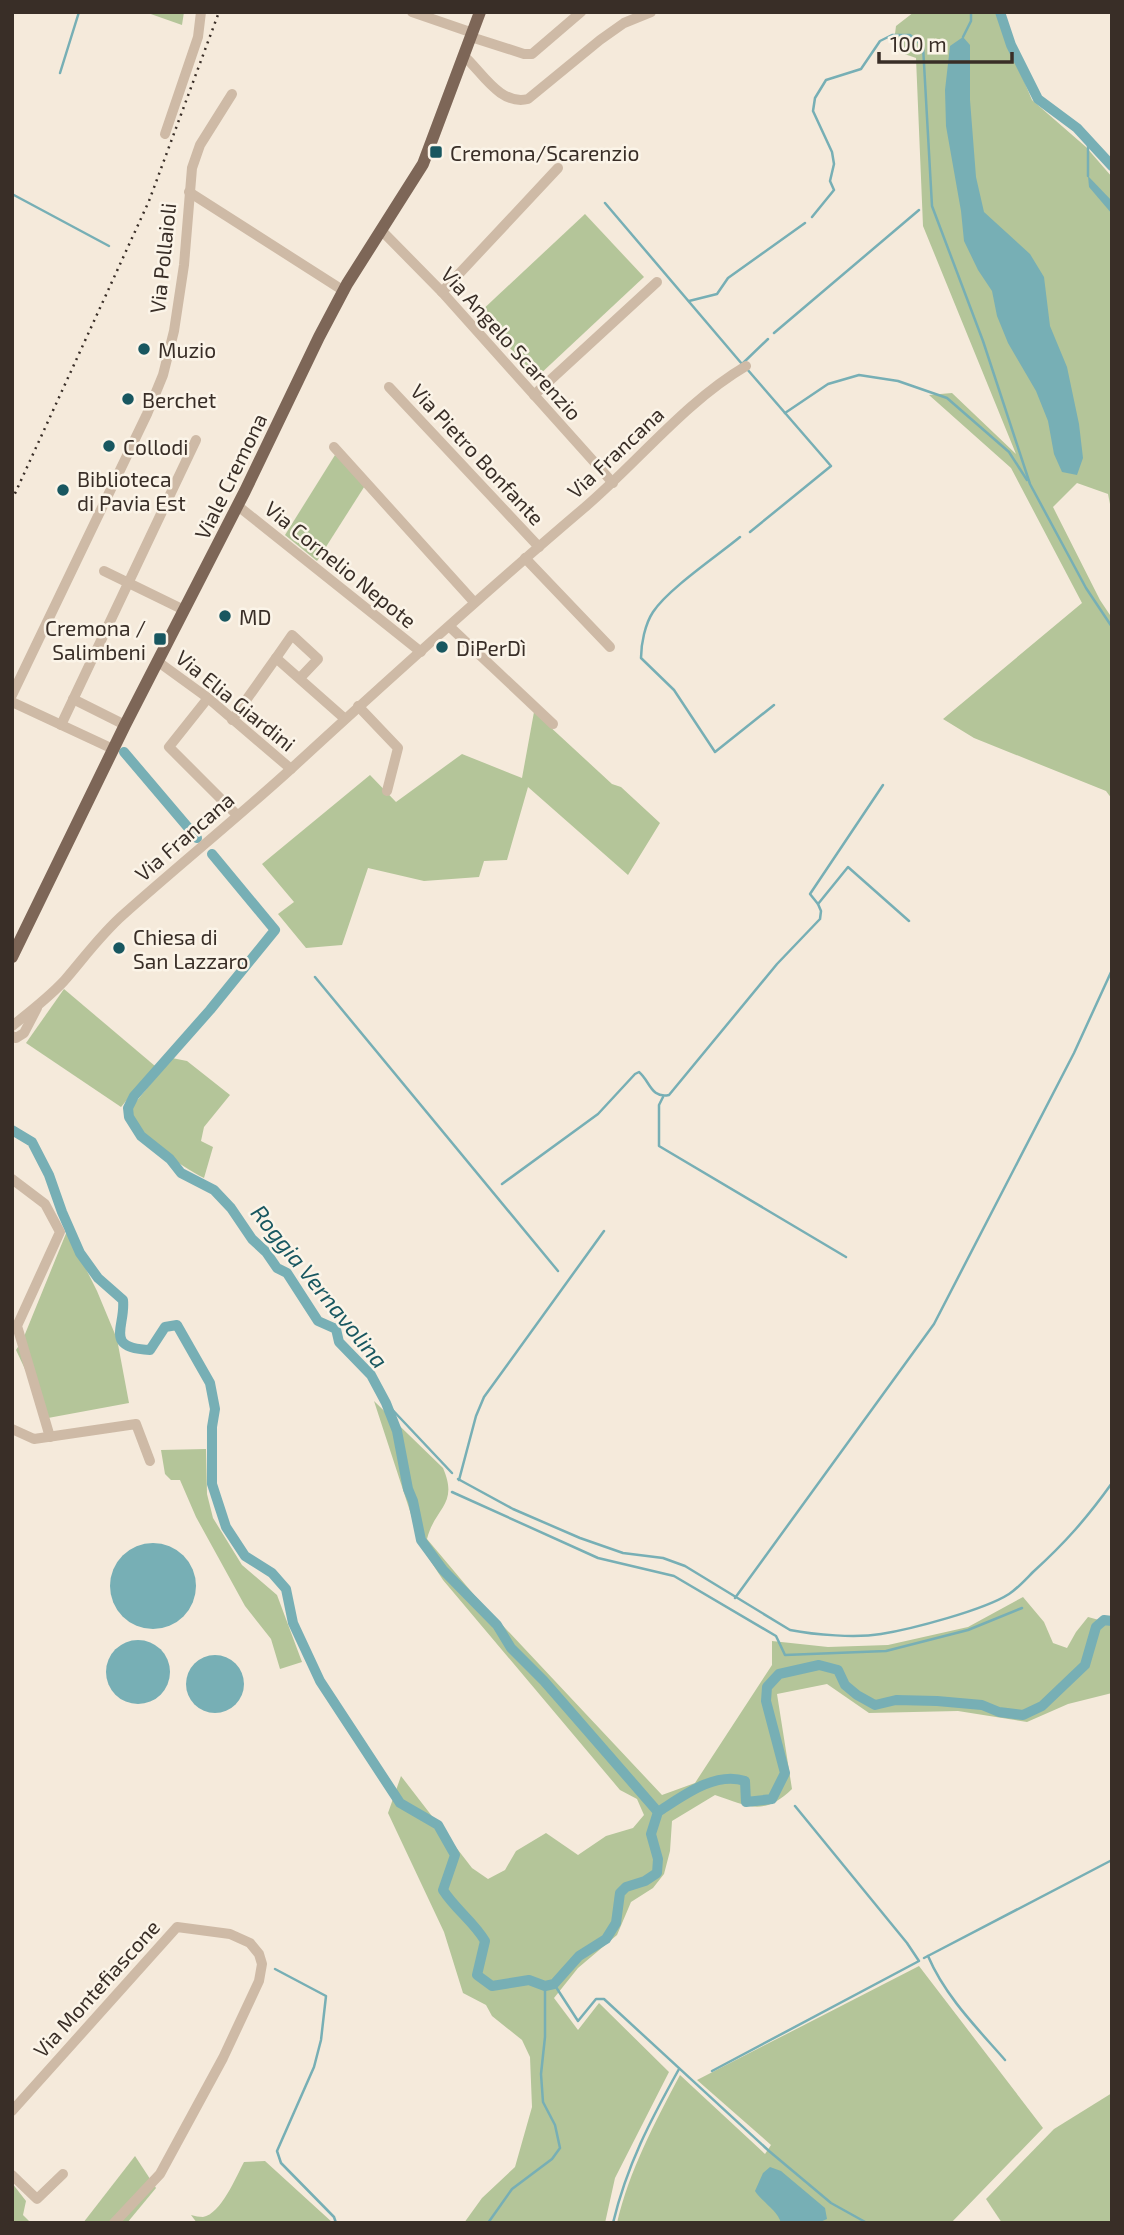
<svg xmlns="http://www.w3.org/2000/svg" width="1124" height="2235" font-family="'Exo 2',sans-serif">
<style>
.green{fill:#b4c599}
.water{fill:#77afb5}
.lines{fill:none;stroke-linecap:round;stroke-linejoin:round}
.stream{stroke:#77afb5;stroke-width:2.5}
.canal{stroke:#77afb5;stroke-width:10}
.minor{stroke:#cebaa6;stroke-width:10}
.major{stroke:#7d6657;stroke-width:12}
.rail{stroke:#392e27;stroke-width:2.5;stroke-dasharray:2 5;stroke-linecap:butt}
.poi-dot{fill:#185760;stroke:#fbf4e8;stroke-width:2.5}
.labels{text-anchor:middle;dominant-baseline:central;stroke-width:5;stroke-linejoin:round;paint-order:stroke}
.poi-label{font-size:21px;fill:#392e27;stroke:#fbf4e8;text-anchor:start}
.street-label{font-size:21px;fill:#392e27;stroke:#fbf4e8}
.water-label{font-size:23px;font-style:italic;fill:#185760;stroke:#fbf4e8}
</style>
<rect width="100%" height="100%" fill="#f5eadb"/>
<g class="green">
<path d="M 145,12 L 184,12 L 182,25 Z"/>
<path d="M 914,12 L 995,12 L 1032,100 L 1086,147 L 1112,177 L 1112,514 L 1108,494 L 1077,483 L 1053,507 L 1100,600 L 1112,618 L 1112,799 L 1106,791 L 974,738 L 943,719 L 1082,603 L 1011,468 L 929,395 L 952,393 L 1016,454 L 923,226 L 916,58 L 893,50 L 896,26 Z"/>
<path d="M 585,214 L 644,277 L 537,377 L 478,314 Z"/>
<path d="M 335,455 L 366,484 L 317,561 L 285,535 Z"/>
<path d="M 534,712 L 612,784 L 621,787 L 660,823 L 628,875 L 528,787 L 507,860 L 484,861 L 479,877 L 424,881 L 368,868 L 342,945 L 306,948 L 278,914 L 294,902 L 262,864 L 370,775 L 396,802 L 462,754 L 522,778 Z"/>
<path d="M 64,989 L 155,1066 L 121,1107 L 26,1043 Z"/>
<path d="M 172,1058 L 187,1061 L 230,1095 L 204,1127 L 201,1141 L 213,1147 L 204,1178 C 179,1165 138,1137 130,1109 Z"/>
<path d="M 67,1231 L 97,1291 L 117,1339 L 129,1403 L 48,1418 L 16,1350 L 23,1339 Z"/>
<path d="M 374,1401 L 443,1468 C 459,1505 435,1507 427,1539 L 475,1596 L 662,1795 L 695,1783 L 772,1665 L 772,1641 L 828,1647 L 888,1645 L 968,1627 L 1023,1597 L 1044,1622 L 1053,1643 L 1067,1648 L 1076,1632 L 1088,1617 L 1110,1623 L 1112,1626 L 1112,1693 L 1068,1704 L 1027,1722 L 958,1711 L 869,1713 L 827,1684 L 777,1694 L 792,1789 C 763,1817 748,1806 715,1795 L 672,1821 L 670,1851 L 664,1874 L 653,1888 L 631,1902 L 617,1935 L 578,1968 L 554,1998 L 578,2030 L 599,2003 L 669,2072 L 615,2178 L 605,2223 L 464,2223 L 482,2198 L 515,2167 L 532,2107 L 530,2057 L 522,2040 L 492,2016 L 486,2005 L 463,1993 L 444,1932 L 388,1813 L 401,1776 L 472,1868 L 488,1879 L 505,1870 L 516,1851 L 546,1833 L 578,1855 L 606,1836 L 633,1828 L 644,1815 L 637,1799 L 620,1790 L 443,1580 L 422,1548 Z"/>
<path d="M 206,1449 L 207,1494 L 213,1518 L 242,1565 L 277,1595 L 302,1662 L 280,1669 L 271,1639 L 245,1606 L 196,1517 L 180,1480 L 171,1480 L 165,1474 L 161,1450 Z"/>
<path d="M 919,1966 L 1043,2128 L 951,2223 L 617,2223 C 629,2171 655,2122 680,2075 L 765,2154 L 771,2145 L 697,2080 Z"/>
<path d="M 1112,2093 L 1112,2223 L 1002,2223 L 986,2199 L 1054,2129 Z"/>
<path d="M 135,2156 L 156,2188 L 127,2223 L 83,2223 Z"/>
<path d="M 265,2161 L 333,2223 L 197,2223 L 191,2215 C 195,2216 199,2217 203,2217 C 221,2214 236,2177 244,2162 Z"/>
<path d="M 12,2183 L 26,2201 L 23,2215 L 31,2223 L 12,2223 Z"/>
</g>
<g class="water">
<path d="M 963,37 L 970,45 L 970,100 L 976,177 L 984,212 L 1030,254 L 1044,277 L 1050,326 L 1067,367 L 1079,424 L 1083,458 L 1077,475 L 1062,472 L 1054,454 L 1048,421 L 1036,391 L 1008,343 L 997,316 L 992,291 L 978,270 L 964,241 L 961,211 L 946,126 L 945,90 L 950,46 Z"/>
<path d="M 1088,176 L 1112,201 L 1112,214 L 1089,187 Z"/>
<circle cx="153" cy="1586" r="43"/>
<circle cx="138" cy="1672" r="32"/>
<circle cx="215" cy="1684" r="29"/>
<path d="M 770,2167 L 781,2171 L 825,2208 L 827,2219 L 818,2223 L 781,2223 C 778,2211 762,2202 755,2191 L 763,2173 Z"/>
</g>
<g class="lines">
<g class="stream">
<path d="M 963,37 L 971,21 L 971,12"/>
<path d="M 60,73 L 79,12"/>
<path d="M 1088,140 L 1088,176"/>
<path d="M 12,194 L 109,246"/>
<path d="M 605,203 L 742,364 L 768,339"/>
<path d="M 812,217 L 834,190 L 830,181 L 834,164 L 832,152 L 813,111 L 815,98 L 826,80 L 861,69 L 880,41 L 892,35 L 910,35 L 923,46 L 932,206 L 983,341 L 1030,484 L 1086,588 L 1112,627"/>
<path d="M 689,301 L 717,294 L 728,278 L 805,223"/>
<path d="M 774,333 L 919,210"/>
<path d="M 747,369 L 831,466 L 750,532"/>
<path d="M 785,413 L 828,384 L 859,375 L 898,381 L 947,398 L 1009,452 L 1027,480"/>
<path d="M 740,537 C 717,556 668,589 653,612 C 645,624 641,644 641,658 L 674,690 L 715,752 L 774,705"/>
<path d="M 818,904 L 810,894 L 883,785"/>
<path d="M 315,977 L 558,1271"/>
<path d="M 663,1097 L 659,1105 L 659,1146 L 846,1257"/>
<path d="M 502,1184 L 598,1114 L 635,1074 L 639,1072 C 650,1081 651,1099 669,1095 L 777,964 L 820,919 L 821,911 L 818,904 L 848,867 L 909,921"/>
<path d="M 386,1403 L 452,1473"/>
<path d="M 458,1479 L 513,1509 L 580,1538 L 623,1553 L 663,1558 L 685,1566 L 790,1630 C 815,1635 856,1638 881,1634 C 912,1629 984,1610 1009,1594 C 1018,1588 1026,1579 1033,1572 C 1065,1543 1087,1518 1112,1483"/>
<path d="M 459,1480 L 476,1416 L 484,1397 L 604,1231"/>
<path d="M 452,1492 L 598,1558 L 674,1576 L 776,1636 L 785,1655 L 886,1651 L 968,1630 L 1022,1608"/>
<path d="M 735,1598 L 934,1324 L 1074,1053 L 1112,970"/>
<path d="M 928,1956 C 945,1996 977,2028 1005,2060"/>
<path d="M 924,1958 L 1112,1860"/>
<path d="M 275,1969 L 326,1996 L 321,2040 L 314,2067 L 277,2151 L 281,2163 L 334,2217 L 336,2223"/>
<path d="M 554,1984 L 578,2021 L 596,1999 L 604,1999 L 769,2151 L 831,2203 L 867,2223"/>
<path d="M 712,2071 L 919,1961 L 907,1943 L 795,1806"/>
<path d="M 488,2223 L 512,2189 L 552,2159 L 560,2148 L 555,2125 L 543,2102 L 541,2074 L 545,2037 L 545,1986"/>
<path d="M 613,2223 C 627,2165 650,2121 679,2069"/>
</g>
<g class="canal">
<path d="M 1000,12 L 1011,45 L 1038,99 L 1077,128 L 1112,166"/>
<path d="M 124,752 L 197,838"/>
<path d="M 212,854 L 275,930 L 210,1010 L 134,1096 L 128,1108 L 129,1117 L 141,1136 L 170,1159 L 181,1173 L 214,1190 L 231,1208 L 252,1239 L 266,1252 L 277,1268 L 287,1273 L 318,1321 L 336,1329 L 339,1342 L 371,1375 L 386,1403 L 397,1431 L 408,1489 L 413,1501 L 421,1540 L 443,1570 L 497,1625 L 511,1648 L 544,1681 L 658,1812"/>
<path d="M 12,1130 L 32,1142 L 49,1175 L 62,1212 L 80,1253 L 98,1278 L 123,1300 C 126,1327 103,1348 150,1350 L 165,1327 L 177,1325 L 210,1383 L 215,1409 L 212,1427 L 212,1484 L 226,1527 L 245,1556 L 272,1573 L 286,1589 L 293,1623 L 320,1681 L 400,1803 L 438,1825 L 455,1855 L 443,1890 C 455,1909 474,1922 485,1941 L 477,1975 L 492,1986 L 529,1980 L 545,1986 L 554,1984 L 579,1956 L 606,1939 L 616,1923 L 620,1893 L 626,1887 L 645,1881 L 657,1873 L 658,1859 L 651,1834 L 658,1812 C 683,1796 715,1771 745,1781 L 746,1802 L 772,1799 L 785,1773 L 766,1701 L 767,1687 L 779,1674 L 819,1665 L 838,1670 L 845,1685 L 857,1695 L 875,1705 L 896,1700 L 937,1701 L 982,1705 L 999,1712 L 1023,1715 L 1042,1706 L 1085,1665 L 1096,1627 L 1104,1620 L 1112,1621"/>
</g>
<g class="minor">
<path d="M 412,12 L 473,33"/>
<path d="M 471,37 L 524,54 L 532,54 L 581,12"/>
<path d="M 464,56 C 482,72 500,106 528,99 L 600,40 L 624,23 L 651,12"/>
<path d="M 165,134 L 198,37 L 201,12"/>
<path d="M 189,192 L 344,291"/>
<path d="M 381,230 L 442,292 L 613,483"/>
<path d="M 442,292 L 558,168"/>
<path d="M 389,387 L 539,547"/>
<path d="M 534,395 L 657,282"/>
<path d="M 334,447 L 474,602"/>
<path d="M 238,506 L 421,652"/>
<path d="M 525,558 L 610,647"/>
<path d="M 104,571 L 184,610"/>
<path d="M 450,627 L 553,724"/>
<path d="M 276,658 L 292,635 L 318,659 L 300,678"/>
<path d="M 157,661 L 208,698 L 291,769"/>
<path d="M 12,695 L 147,414 L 163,375 L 174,331 L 184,265 L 192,168 L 200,145 L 232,94"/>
<path d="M 208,698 L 169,747 L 237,815"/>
<path d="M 73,699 L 125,725"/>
<path d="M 12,702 L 113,749"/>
<path d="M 358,706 L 398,748 L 387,791"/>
<path d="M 232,720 L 276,658 L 344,718"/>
<path d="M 61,725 L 196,440"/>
<path d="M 12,1026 C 30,1012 49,997 64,981 C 84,958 101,934 124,914 C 179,865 237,818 292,768 C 388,680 484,593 584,508 C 638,462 685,402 746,366"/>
<path d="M 12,1036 L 16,1038 L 24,1033 L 37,1008"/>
<path d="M 12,1179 L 45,1204 L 60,1232 L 17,1326 L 50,1437"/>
<path d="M 12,1429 L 34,1439 L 136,1424 L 150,1461"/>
<path d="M 12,2111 L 177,1927 L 230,1934 L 250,1943 L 259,1954 L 262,1964 L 259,1981 L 223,2058 L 160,2174 L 114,2223"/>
<path d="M 12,2175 L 37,2199 L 63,2174"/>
</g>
<path class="major" d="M 12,957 L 125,725 L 245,491 L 319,337 L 347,284 L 423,164 L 480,12"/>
<path class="rail" d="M 12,500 L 149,201 L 219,12"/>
</g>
<g class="poi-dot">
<rect x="429" y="145" width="14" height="14" rx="3.5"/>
<circle cx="144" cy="349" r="7"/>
<circle cx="128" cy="399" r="7"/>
<circle cx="109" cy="446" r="7"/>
<circle cx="63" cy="490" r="7"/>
<circle cx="225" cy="616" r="7"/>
<rect x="153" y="632" width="14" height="14" rx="3.5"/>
<circle cx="442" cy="647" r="7"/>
<circle cx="119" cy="948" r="7"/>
</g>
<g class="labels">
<g class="poi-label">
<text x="450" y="152">Cremona/Scarenzio</text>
<text x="158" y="349">Muzio</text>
<text x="142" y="399">Berchet</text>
<text x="123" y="446">Collodi</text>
<text x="77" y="478">Biblioteca<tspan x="77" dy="24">di Pavia Est</tspan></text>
<text x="239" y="616">MD</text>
<text x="146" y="627" text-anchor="end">Cremona /<tspan x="146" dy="24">Salimbeni</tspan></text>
<text x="456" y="647">DiPerDì</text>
<text x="133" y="936">Chiesa di<tspan x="133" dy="24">San Lazzaro</tspan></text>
</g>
<g class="street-label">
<text transform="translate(162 258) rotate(-84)">Via Pollaioli</text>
<text transform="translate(512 343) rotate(48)">Via Angelo Scarenzio</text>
<text transform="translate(615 452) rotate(-43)">Via Francana</text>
<text transform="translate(478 454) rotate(47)">Via Pietro Bonfante</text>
<text transform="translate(230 476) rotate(-64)">Viale Cremona</text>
<text transform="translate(341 564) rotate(39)">Via Cornelio Nepote</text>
<text transform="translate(236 700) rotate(39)">Via Elia Giardini</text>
<text transform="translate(184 836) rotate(-41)">Via Francana</text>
<text transform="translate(96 1988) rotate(-48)">Via Montefiascone</text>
</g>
<g class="water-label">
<text transform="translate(320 1286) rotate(51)">Roggia Vernavolina</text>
</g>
</g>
<rect width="1124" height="2235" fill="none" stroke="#392e27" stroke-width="28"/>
<path d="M879 52v10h133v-10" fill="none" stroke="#392e27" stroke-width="3.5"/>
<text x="890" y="52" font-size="21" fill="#392e27" stroke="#fbf4e8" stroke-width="5" paint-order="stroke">100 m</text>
</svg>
